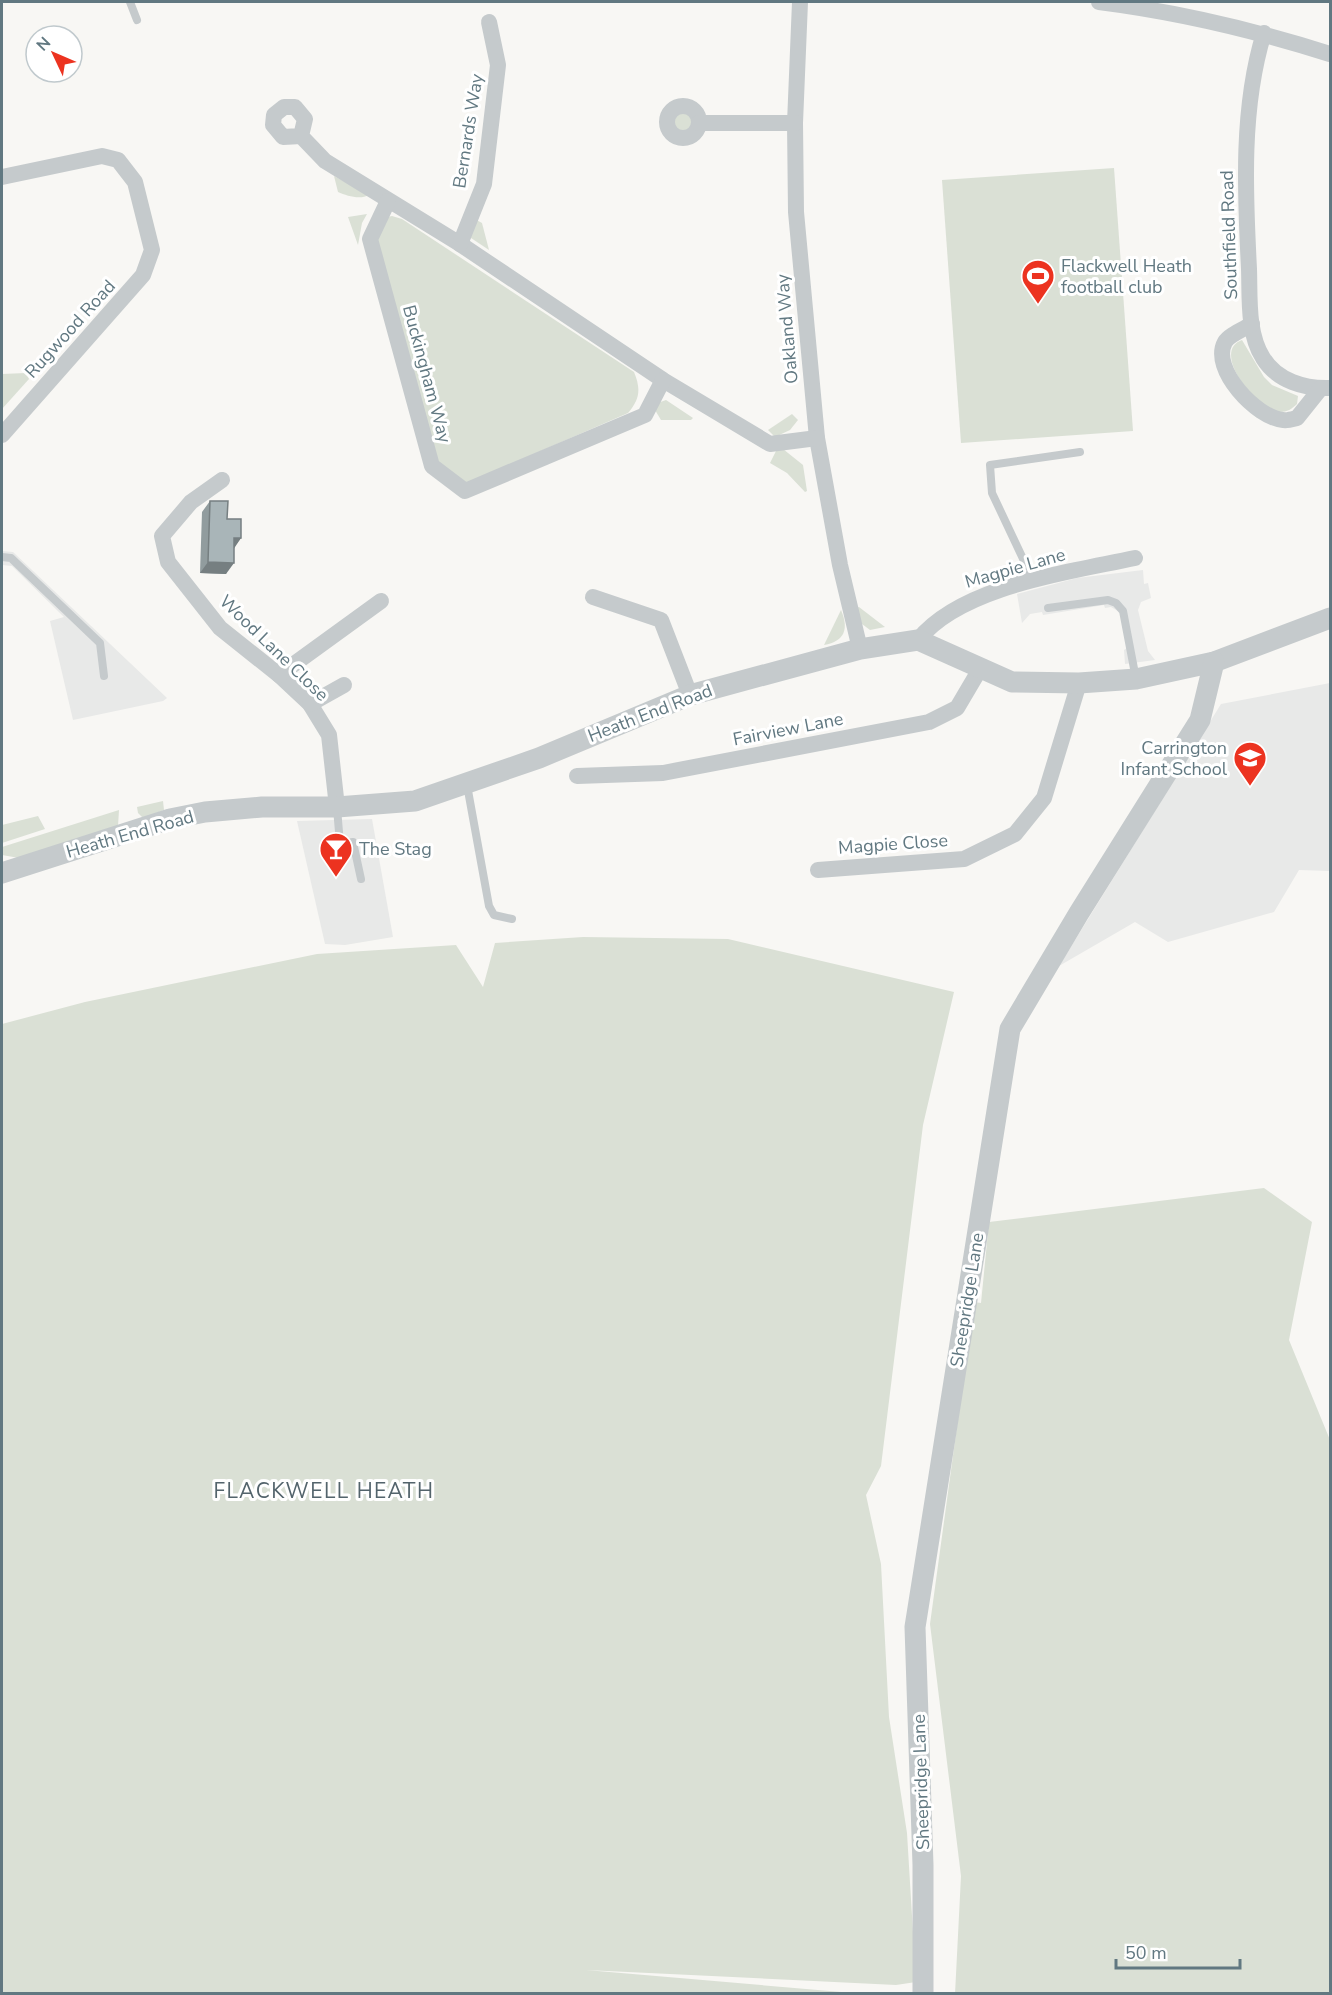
<svg xmlns="http://www.w3.org/2000/svg" width="1332" height="1995" font-family="'Nunito Sans',sans-serif">
<style>
.built{fill:#e8e9e8}
.green{fill:#dae0d5}
.lines{fill:none;stroke-linecap:round;stroke-linejoin:round}
.service{stroke:#c5cacc;stroke-width:8}
.minor{stroke:#c5cacc;stroke-width:16}
.tertiary{stroke:#c5cacc;stroke-width:21}
.wall{fill:#919c9e}
.shaded-wall{fill:#767f81}
.building{fill:#a9b5b8;stroke:#767f81;stroke-width:1.5}
.labels{text-anchor:middle;dominant-baseline:central;stroke-width:6;stroke-linejoin:round;paint-order:stroke}
.street-label{font-size:18px;fill:#617881;stroke:#fff}
.poi-label{font-size:18px;fill:#617881;stroke:#fff;text-anchor:start}
.quarter-label{font-size:21px;letter-spacing:1.5px;fill:#53646c;stroke:#fff}
</style>
<rect width="100%" height="100%" fill="#f8f7f4"/>
<g class="built">
<path d="M 2,551 L 13,552 L 167,698 L 163,701 L 73,720 L 50,621 L 64,617 L 12,566 L 2,565 Z"/>
<path d="M 1143,570 L 1144,584 L 1148,583 L 1151,598 L 1141,602 L 1138,610 L 1148,651 L 1155,660 L 1125,664 L 1124,650 L 1127,648 L 1123,614 L 1111,607 L 1105,608 L 1104,605 L 1043,615 L 1042,612 L 1030,614 L 1022,623 L 1017,594 L 1077,578 Z"/>
<path d="M 1330,683 L 1330,871 L 1299,870 L 1274,912 L 1168,942 L 1135,922 L 1059,966 L 1221,704 Z"/>
<path d="M 372,819 L 393,937 L 345,945 L 325,944 L 297,821 Z"/>
</g>
<g class="green">
<circle cx="682" cy="124" r="11"/>
<path d="M 1114,168 L 1133,431 L 961,443 L 942,180 Z"/>
<path d="M 334,176 L 369,195 C 360,200 347,196 338,192 Z"/>
<path d="M 367,214 L 362,223 L 358,245 L 348,217 Z"/>
<path d="M 392,216 L 402,219 L 634,372 C 641,389 640,399 628,413 L 472,481 L 457,484 L 441,473 L 372,232 L 383,218 Z"/>
<path d="M 473,218 L 482,223 L 489,250 L 468,236 Z"/>
<path d="M 1242,340 L 1264,377 L 1272,385 L 1298,396 L 1297,404 C 1292,409 1287,412 1280,412 C 1259,412 1209,352 1242,340 Z"/>
<path d="M 26,373 L 29,379 L 2,409 L 2,374 Z"/>
<path d="M 666,400 L 693,418 L 691,420 L 661,420 L 652,405 Z"/>
<path d="M 792,414 L 798,420 L 790,430 L 775,437 L 768,430 Z"/>
<path d="M 783,449 L 803,465 L 807,491 L 805,492 L 787,473 L 770,463 L 776,451 Z"/>
<path d="M 859,607 L 885,627 L 870,630 L 862,624 L 856,608 Z"/>
<path d="M 841,610 C 849,629 845,641 824,645 Z"/>
<path d="M 163,801 L 164,810 L 143,818 L 138,813 L 137,807 Z"/>
<path d="M 119,810 L 118,826 L 19,858 L 2,855 L 2,847 Z"/>
<path d="M 38,816 L 45,829 L 2,843 L 2,825 Z"/>
<path d="M 583,937 L 728,939 L 954,992 L 923,1125 L 881,1466 L 866,1495 L 881,1564 L 889,1717 L 907,1833 L 916,1982 L 896,1985 L 586,1970 L 853,1993 L 2,1994 L 2,1024 L 85,1002 L 317,954 L 456,945 L 483,987 L 495,943 Z"/>
<path d="M 1264,1188 L 1312,1222 L 1289,1340 L 1330,1440 L 1330,1993 L 955,1994 L 961,1876 L 930,1624 L 974,1302 L 981,1303 L 989,1222 Z"/>
</g>
<g class="lines">
<g class="service">
<path d="M 130,2 L 137,20"/>
<path d="M 2,557 L 11,558 L 100,643 L 104,676"/>
<path d="M 1033,580 L 992,493 L 990,465 L 1080,452"/>
<path d="M 1048,608 L 1108,600 L 1116,603 L 1123,611 L 1136,679"/>
<path d="M 467,785 L 489,906 L 494,915 L 512,919"/>
<path d="M 337,808 L 340,844 L 353,842 L 361,879"/>
</g>
<g class="minor">
<path d="M 800,2 L 795,123 L 796,212 L 817,438 L 840,565 L 860,649"/>
<path d="M 1099,2 C 1178,12 1254,30 1330,54"/>
<path d="M 1264,33 C 1241,107 1245,192 1249,269 C 1250,297 1247,333 1263,358 C 1277,381 1305,389 1330,388"/>
<circle cx="683" cy="122" r="16"/>
<path d="M 699,123 L 795,123"/>
<path d="M 301,136 L 305,119 L 295,107 L 284,107 L 274,115 L 273,125 L 283,137 L 301,136 L 325,161 L 460,244 L 663,380 L 770,444 L 817,438"/>
<path d="M 2,177 L 102,156 L 118,160 L 135,182 L 152,250 L 143,275 L 2,435"/>
<path d="M 388,201 L 370,239 L 432,466 L 465,491 L 645,415 L 663,380"/>
<path d="M 460,244 L 484,184 L 498,65 L 489,22"/>
<path d="M 1252,324 C 1244,329 1229,335 1225,342 C 1210,369 1257,418 1283,420 C 1287,421 1293,419 1297,418 L 1321,388"/>
<path d="M 222,480 L 191,502 L 162,536 L 168,562 L 220,628 L 279,675 L 310,704 L 329,735 L 337,807"/>
<path d="M 593,597 L 661,620 L 690,695"/>
<path d="M 918,640 C 961,586 1070,572 1135,558"/>
<path d="M 279,675 L 381,601"/>
<path d="M 310,704 L 344,685"/>
<path d="M 577,776 L 663,773 L 929,722 L 957,708 L 980,669"/>
<path d="M 818,870 L 964,859 L 1015,834 L 1044,798 L 1079,683"/>
</g>
<g class="tertiary">
<path d="M 2,873 L 170,819 L 205,812 L 262,807 L 337,807 L 415,801 L 539,758 L 690,695 L 860,649 L 918,640 L 1012,682 L 1079,683 L 1136,679 L 1214,662 L 1330,618"/>
<path d="M 923,1994 L 923,1865 L 915,1627 L 1010,1029 L 1079,913 L 1200,720 L 1214,662"/>
</g>
</g>
<path class="wall" d="M 210,501 L 227,519 L 241,538 L 234,547 L 226,574 L 200,573 L 202,512 Z"/>
<g class="shaded-wall">
<path d="M 234,538 L 241,538 L 233,550 Z"/>
<path d="M 208,562 L 234,563 L 226,574 L 200,573 Z"/>
</g>
<path class="building" d="M 210,501 L 228,501 L 227,519 L 241,519 L 241,538 L 234,538 L 234,563 L 208,562 Z"/>
<defs>
<g id="stadium-pin" transform="scale(1.725)"><path d="M0 17L-7.5 6A9.5 9.5 0 1 1 7.5 6Z" fill="#ec3320" stroke="#fff"/><path d="M0-5a6.5 5 0 1 0 0 10a6.5 5 0 1 0 0-10ZM-3.5-1.8h7v3.6h-7Z" fill="#fff"/></g>
<g id="school-pin" transform="scale(1.725)"><path d="M0 17L-7.5 6A9.5 9.5 0 1 1 7.5 6Z" fill="#ec3320" stroke="#fff"/><path d="M0-5L7-2L0 1L-7-2ZM-4 1L0 2.5L4 1V4Q0 6-4 4Z" fill="#fff"/></g>
<g id="bar-pin" transform="scale(1.725)"><path d="M0 17L-7.5 6A9.5 9.5 0 1 1 7.5 6Z" fill="#ec3320" stroke="#fff"/><path d="M-6-5H6L.8 .8V4.5H3.5V6h-7V4.5H-.8V.8Z" fill="#fff"/></g>
</defs>
<g fill-rule="evenodd">
<use href="#stadium-pin" x="1038" y="276"/>
<use href="#school-pin" x="1250" y="758"/>
<use href="#bar-pin" x="336" y="849"/>
</g>
<g class="labels">
<g class="street-label">
<text transform="translate(468 131) rotate(-81)">Bernards Way</text>
<text transform="translate(1229 235) rotate(-92)">Southfield Road</text>
<text transform="translate(70 329) rotate(-48)">Rugwood Road</text>
<text transform="translate(787 329) rotate(-95)">Oakland Way</text>
<text transform="translate(427 374) rotate(75)">Buckingham Way</text>
<text transform="translate(1015 568) rotate(-16)">Magpie Lane</text>
<text transform="translate(274 648) rotate(44)">Wood Lane Close</text>
<text transform="translate(650 713) rotate(-21)">Heath End Road</text>
<text transform="translate(788 729) rotate(-11)">Fairview Lane</text>
<text transform="translate(130 834) rotate(-16)">Heath End Road</text>
<text transform="translate(893 844) rotate(-4)">Magpie Close</text>
<text transform="translate(967 1300) rotate(-81)">Sheepridge Lane</text>
<text transform="translate(921 1782) rotate(-92)">Sheepridge Lane</text>
</g>
<g class="poi-label">
<text x="1061" y="266">Flackwell Heath<tspan x="1061" dy="21">football club</tspan></text>
<text x="1227" y="748" text-anchor="end">Carrington<tspan x="1227" dy="21">Infant School</tspan></text>
<text x="359" y="849">The Stag</text>
</g>
<g class="quarter-label">
<text x="324" y="1491">FLACKWELL HEATH</text>
</g>
</g>
<rect width="1332" height="1995" fill="none" stroke="#617881" stroke-width="6"/>
<g transform="translate(54 54) rotate(314)"><circle r="28" fill="#ffffff" stroke="#c0c9cd" stroke-width="1.5"/>
<path d="M0-4.5L10 22L0 15L-10 22Z" fill="#ec3320"/>
<text y="-9" font-size="16" font-weight="bold" text-anchor="middle" fill="#617881">N</text>
</g>
<path d="M1116 1959v9h124v-9" fill="none" stroke="#617881" stroke-width="3"/>
<text x="1125" y="1959" font-size="18" fill="#617881" stroke="#ffffff" stroke-width="4.5" paint-order="stroke">50 m</text>
</svg>
